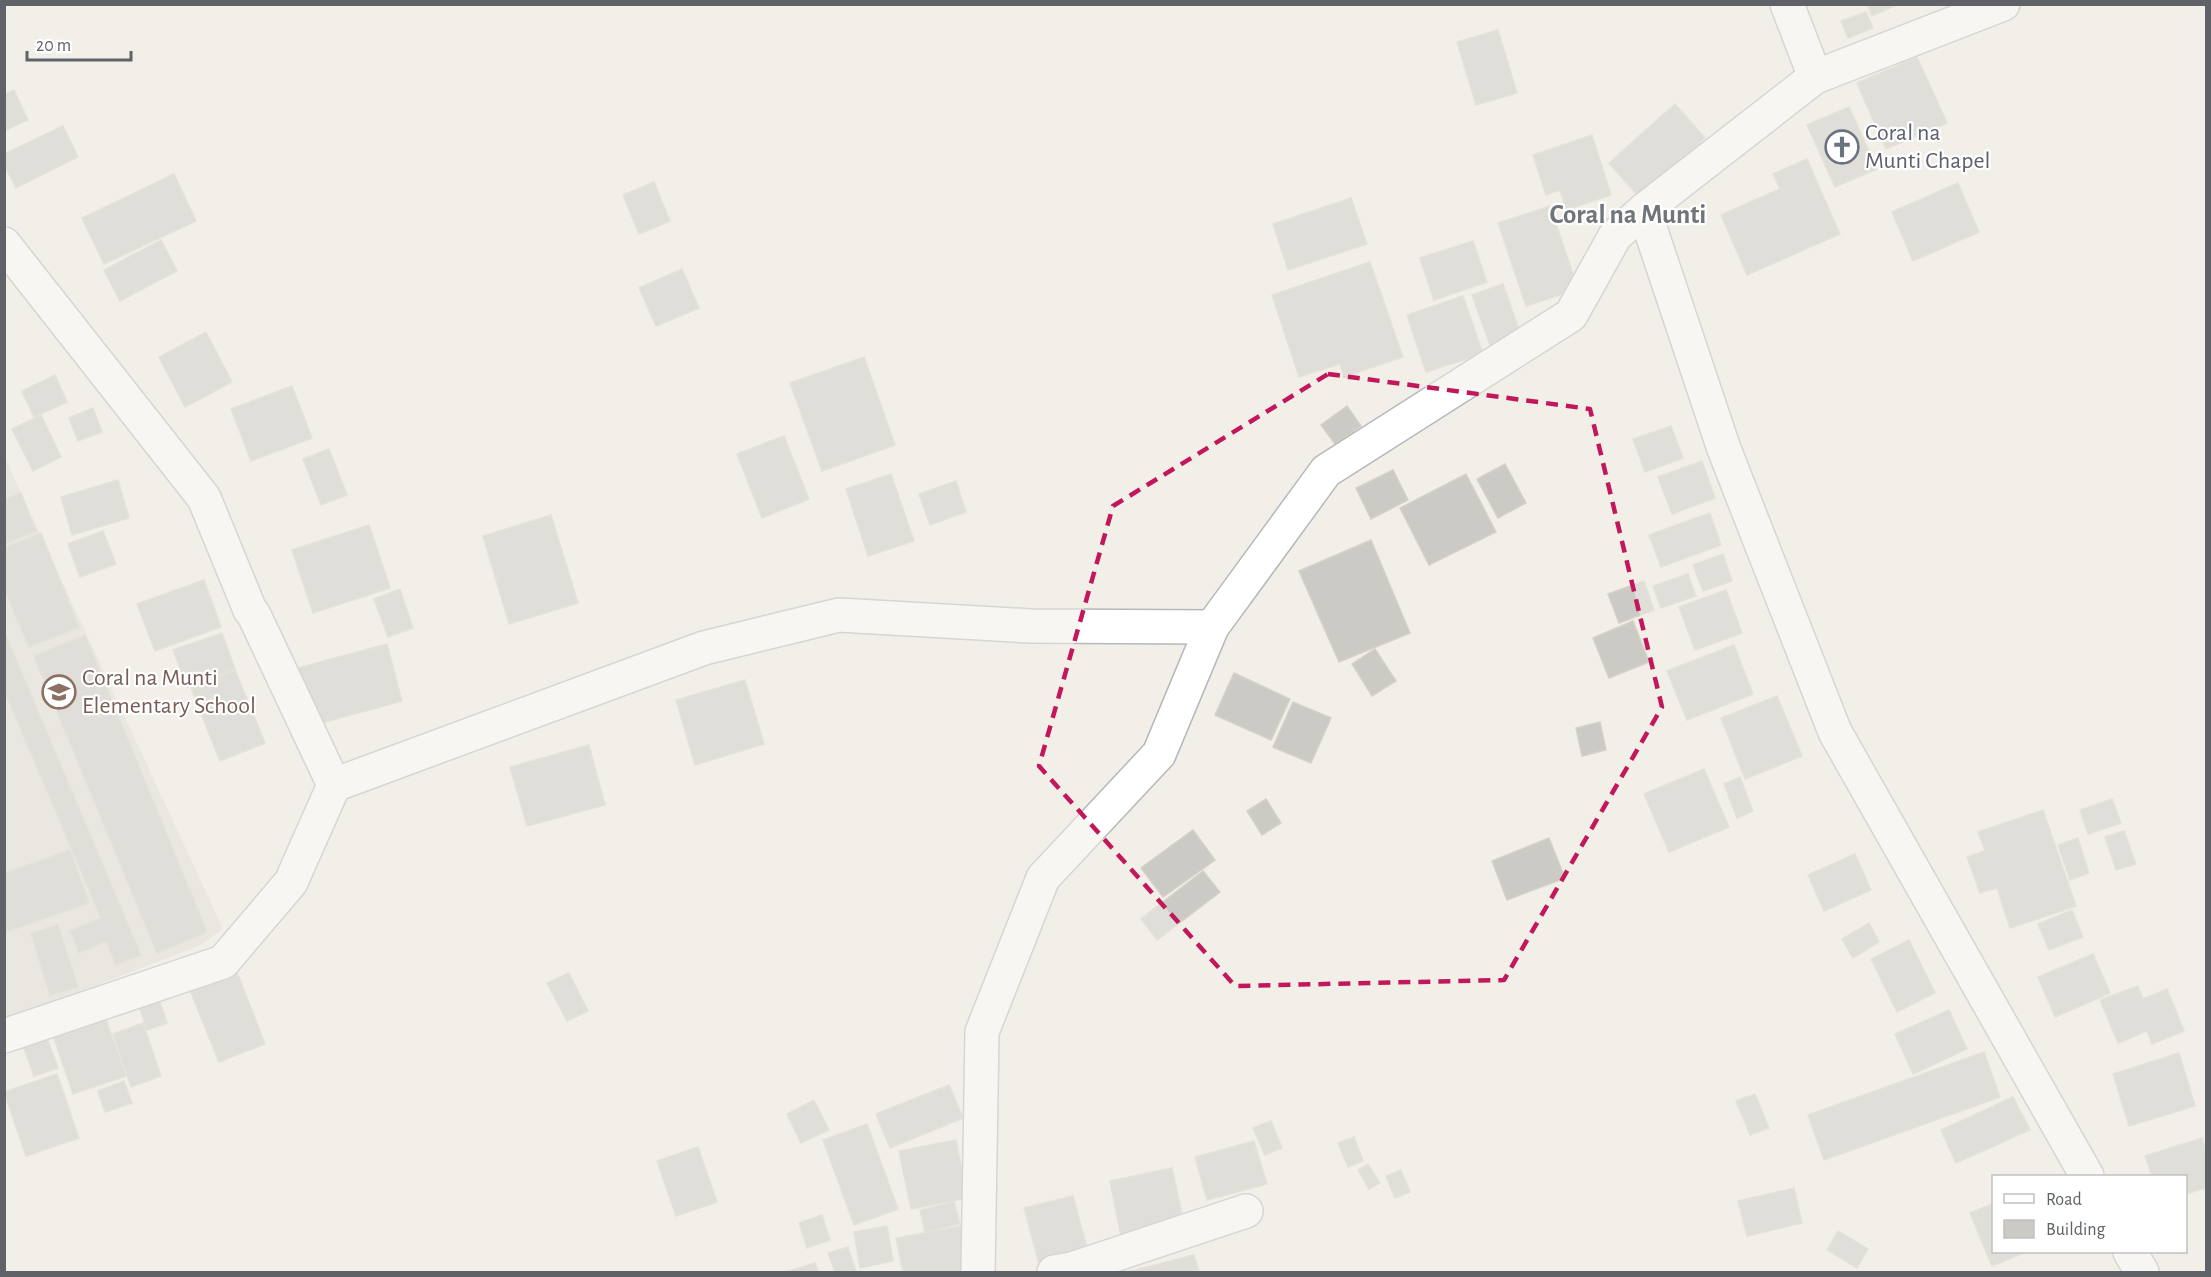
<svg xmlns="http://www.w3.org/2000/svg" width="2211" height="1277" font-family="'Alegreya Sans',sans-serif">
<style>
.education{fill:#e1ded6}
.building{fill:#cccac5;stroke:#d6d1c6;stroke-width:1.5}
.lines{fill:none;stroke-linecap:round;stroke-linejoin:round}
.minor-casing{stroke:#b5b8bc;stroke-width:36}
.tertiary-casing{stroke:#b5b8bc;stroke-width:36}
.minor{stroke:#fff;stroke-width:33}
.tertiary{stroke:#fff;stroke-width:33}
.marked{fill:none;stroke:#c2185b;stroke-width:4.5;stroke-dasharray:12 8;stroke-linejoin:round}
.labels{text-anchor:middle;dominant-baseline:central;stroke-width:4.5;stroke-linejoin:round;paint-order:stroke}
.worship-label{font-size:24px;fill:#5b616d;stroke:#fff;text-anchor:start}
.education-label{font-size:24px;fill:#785e54;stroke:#fff;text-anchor:start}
.quarter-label{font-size:27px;font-weight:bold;fill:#70757a;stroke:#fff}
</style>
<rect width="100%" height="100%" fill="#f1efe8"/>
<path class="education" d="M 4,456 L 223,929 L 199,946 L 5,1020 Z"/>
<g class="building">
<path d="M 1867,4 L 1899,4 L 1872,16 Z"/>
<path d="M 1866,12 L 1873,28 L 1848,38 L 1841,21 Z"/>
<path d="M 1498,30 L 1517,93 L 1476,105 L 1457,42 Z"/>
<path d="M 1917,57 L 1947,123 L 1886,149 L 1857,83 Z"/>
<path d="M 14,90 L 28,120 L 4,131 L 4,95 Z"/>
<path d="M 1675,104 L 1705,138 L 1639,197 L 1609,163 Z"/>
<path d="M 1849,107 L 1877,169 L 1835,187 L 1807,125 Z"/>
<path d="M 63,126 L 78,157 L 16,188 L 4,164 L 4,154 Z"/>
<path d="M 1592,135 L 1611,195 L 1566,210 L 1560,190 L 1546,195 L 1533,155 Z"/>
<path d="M 1807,159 L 1840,234 L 1747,275 L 1721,215 L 1780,189 L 1773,174 Z"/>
<path d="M 174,174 L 196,221 L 104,264 L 82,218 Z"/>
<path d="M 654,182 L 670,221 L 639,234 L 623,195 Z"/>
<path d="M 1958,183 L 1979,232 L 1913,261 L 1892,212 Z"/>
<path d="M 1351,198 L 1367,244 L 1288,270 L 1273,224 Z"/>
<path d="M 1550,206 L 1578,289 L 1526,306 L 1498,223 Z"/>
<path d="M 161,240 L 177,271 L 120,301 L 104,270 Z"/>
<path d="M 1473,241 L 1487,282 L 1434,300 L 1420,258 Z"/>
<path d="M 1370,262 L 1403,357 L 1344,377 L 1340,364 L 1299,377 L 1272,295 Z"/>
<path d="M 682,269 L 699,308 L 656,326 L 639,288 Z"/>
<path d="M 1503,284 L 1521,335 L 1490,345 L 1472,295 Z"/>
<path d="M 1463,296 L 1483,354 L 1426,372 L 1407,315 Z"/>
<path d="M 206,332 L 232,382 L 185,407 L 159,357 Z"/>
<path d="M 864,357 L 895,445 L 822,471 L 790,383 Z"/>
<path d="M 55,375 L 67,402 L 34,417 L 22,391 Z"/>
<path d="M 292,386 L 312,438 L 251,461 L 231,409 Z"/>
<path d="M 1347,406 L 1361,426 L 1335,444 L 1321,425 Z"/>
<path d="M 93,408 L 102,432 L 78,441 L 69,418 Z"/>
<path d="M 41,415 L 61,457 L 33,471 L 12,429 Z"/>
<path d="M 1671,426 L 1683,458 L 1645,472 L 1633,439 Z"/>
<path d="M 784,436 L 809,499 L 762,518 L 737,454 Z"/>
<path d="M 329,449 L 347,495 L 321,505 L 303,459 Z"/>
<path d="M 1702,461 L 1715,498 L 1672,514 L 1658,477 Z"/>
<path d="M 1505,464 L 1526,503 L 1498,518 L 1477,479 Z"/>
<path d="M 1393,470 L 1408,500 L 1371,519 L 1356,488 Z"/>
<path d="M 891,474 L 914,541 L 868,556 L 846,489 Z"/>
<path d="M 1466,474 L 1496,532 L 1429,565 L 1400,508 Z"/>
<path d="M 118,480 L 129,518 L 72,535 L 61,497 Z"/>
<path d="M 956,481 L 966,512 L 930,525 L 919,494 Z"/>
<path d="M 21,493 L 36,531 L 4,544 L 4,500 Z"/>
<path d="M 1710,513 L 1721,545 L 1661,567 L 1649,535 Z"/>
<path d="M 551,515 L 578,603 L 509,624 L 483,536 Z"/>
<path d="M 369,525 L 390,588 L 313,613 L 292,550 Z"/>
<path d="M 103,531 L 116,564 L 80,577 L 68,544 Z"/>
<path d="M 41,533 L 79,627 L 29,647 L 4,588 L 4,548 Z"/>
<path d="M 1371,540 L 1410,633 L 1339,662 L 1299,571 Z"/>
<path d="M 1723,554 L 1732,581 L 1703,591 L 1693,565 Z"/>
<path d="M 1688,574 L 1696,596 L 1661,608 L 1653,586 Z"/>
<path d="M 204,580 L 221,627 L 155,651 L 137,604 Z"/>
<path d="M 1644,581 L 1654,610 L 1619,623 L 1608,594 Z"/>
<path d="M 400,589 L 413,628 L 388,637 L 374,599 Z"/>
<path d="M 1726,590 L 1742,633 L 1695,650 L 1679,607 Z"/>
<path d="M 1633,621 L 1649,662 L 1609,678 L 1593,638 Z"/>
<path d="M 4,631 L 141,955 L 116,965 L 106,941 L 79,953 L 70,931 L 101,918 L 4,690 Z"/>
<path d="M 222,633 L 235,669 L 187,687 L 173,650 Z"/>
<path d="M 85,635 L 207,932 L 157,953 L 34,656 Z"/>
<path d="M 387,644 L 402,701 L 314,725 L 298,668 Z"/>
<path d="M 1734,645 L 1753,694 L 1687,720 L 1667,671 Z"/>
<path d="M 1375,649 L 1396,681 L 1372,696 L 1352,664 Z"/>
<path d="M 235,670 L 265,743 L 220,761 L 191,688 Z"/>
<path d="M 1234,673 L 1290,699 L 1271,740 L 1215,715 Z"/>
<path d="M 745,680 L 764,744 L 695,765 L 676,700 Z"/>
<path d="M 1777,696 L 1802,756 L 1745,779 L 1721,718 Z"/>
<path d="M 1293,702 L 1331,718 L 1311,763 L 1273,747 Z"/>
<path d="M 1600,722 L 1606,750 L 1582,756 L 1576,728 Z"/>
<path d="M 589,745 L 605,805 L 527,826 L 510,767 Z"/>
<path d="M 1704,769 L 1729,827 L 1669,852 L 1644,794 Z"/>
<path d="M 1740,777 L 1753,811 L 1737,818 L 1724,784 Z"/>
<path d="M 1266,799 L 1281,823 L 1262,835 L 1247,811 Z"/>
<path d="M 2112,799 L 2121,823 L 2088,834 L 2080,810 Z"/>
<path d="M 2043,810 L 2076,906 L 2010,928 L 1997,888 L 1980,893 L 1967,857 L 1985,851 L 1978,832 Z"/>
<path d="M 1193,830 L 1215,860 L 1163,897 L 1141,868 Z"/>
<path d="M 2124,831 L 2136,864 L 2116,870 L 2105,837 Z"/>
<path d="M 1549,838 L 1565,878 L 1507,900 L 1492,861 Z"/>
<path d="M 2078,838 L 2089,873 L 2070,880 L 2058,845 Z"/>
<path d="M 70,850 L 89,903 L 4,933 L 4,873 Z"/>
<path d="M 1855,854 L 1871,890 L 1824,911 L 1808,875 Z"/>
<path d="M 1203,871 L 1220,892 L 1157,940 L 1141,919 Z"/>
<path d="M 2072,910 L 2083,937 L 2049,950 L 2038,924 Z"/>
<path d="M 1869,923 L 1879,942 L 1853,958 L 1842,939 Z"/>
<path d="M 58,925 L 78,987 L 50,995 L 31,933 Z"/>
<path d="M 1909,940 L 1935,993 L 1897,1012 L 1871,959 Z"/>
<path d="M 2093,954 L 2110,993 L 2055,1017 L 2038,977 Z"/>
<path d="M 237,972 L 265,1044 L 219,1062 L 190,990 Z"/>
<path d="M 569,973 L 588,1011 L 567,1021 L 547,983 Z"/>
<path d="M 2138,986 L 2143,999 L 2167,989 L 2184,1031 L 2152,1044 L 2147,1031 L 2118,1043 L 2100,1000 Z"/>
<path d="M 159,999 L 167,1023 L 147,1030 L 139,1006 Z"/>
<path d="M 1949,1010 L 1967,1049 L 1913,1074 L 1895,1034 Z"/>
<path d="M 104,1014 L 126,1076 L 73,1094 L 52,1032 Z"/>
<path d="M 143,1023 L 161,1076 L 131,1087 L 113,1034 Z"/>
<path d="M 47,1038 L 58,1068 L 34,1076 L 23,1046 Z"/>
<path d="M 1984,1052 L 2000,1097 L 1824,1160 L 1808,1115 Z"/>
<path d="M 2179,1053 L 2195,1106 L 2129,1126 L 2113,1074 Z"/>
<path d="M 57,1074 L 79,1138 L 26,1156 L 4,1092 Z"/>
<path d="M 124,1081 L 132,1103 L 105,1112 L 98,1091 Z"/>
<path d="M 949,1085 L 963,1118 L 890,1148 L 876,1114 Z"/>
<path d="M 1755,1094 L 1769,1128 L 1750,1135 L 1736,1101 Z"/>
<path d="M 2013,1097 L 2030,1130 L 1956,1163 L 1941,1130 Z"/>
<path d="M 814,1100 L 829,1130 L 801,1143 L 787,1114 Z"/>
<path d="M 1271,1121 L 1282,1148 L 1265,1155 L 1253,1128 Z"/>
<path d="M 867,1124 L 898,1209 L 854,1225 L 823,1140 Z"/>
<path d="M 1354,1137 L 1363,1161 L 1348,1167 L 1338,1143 Z"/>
<path d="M 2202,1138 L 2206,1152 L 2206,1188 L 2186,1194 L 2186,1176 L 2152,1176 L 2145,1156 Z"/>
<path d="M 956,1140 L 967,1198 L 911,1209 L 899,1151 Z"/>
<path d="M 1254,1141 L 1267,1184 L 1207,1200 L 1195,1157 Z"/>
<path d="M 698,1147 L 717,1202 L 676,1216 L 657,1161 Z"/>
<path d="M 1368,1164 L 1380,1183 L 1369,1189 L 1358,1170 Z"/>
<path d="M 1172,1168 L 1184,1223 L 1121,1236 L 1110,1181 Z"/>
<path d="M 1401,1170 L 1410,1192 L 1395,1198 L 1386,1176 Z"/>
<path d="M 1794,1188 L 1802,1223 L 1747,1236 L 1738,1201 Z"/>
<path d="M 1073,1196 L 1089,1255 L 1040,1268 L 1024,1208 Z"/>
<path d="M 954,1202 L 960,1224 L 925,1232 L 920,1210 Z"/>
<path d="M 1994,1203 L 1994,1252 L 2026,1252 L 1992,1266 L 1970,1213 Z"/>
<path d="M 822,1215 L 830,1240 L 807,1248 L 799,1223 Z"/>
<path d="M 887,1226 L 893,1261 L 860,1268 L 854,1232 Z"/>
<path d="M 961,1226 L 970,1272 L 903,1272 L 896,1238 Z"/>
<path d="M 1838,1231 L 1868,1249 L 1857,1268 L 1827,1250 Z"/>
<path d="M 848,1247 L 856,1272 L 835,1272 L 828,1253 Z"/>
<path d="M 1194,1255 L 1199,1272 L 1127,1272 Z"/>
<path d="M 815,1263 L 818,1272 L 786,1272 Z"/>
</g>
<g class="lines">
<g class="minor-casing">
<g id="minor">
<path d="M 4,244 L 204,498 L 250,610 L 254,615 L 334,785"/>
<path d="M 4,1036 L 223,962 L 291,882 L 334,785 L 704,648 L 839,615 L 1031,626 L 1212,627"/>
<path d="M 978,1272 L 982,1032 L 1043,878 L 1159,754 L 1212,627 L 1326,471 L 1571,315 L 1615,236 L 1644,210"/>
<path d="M 1054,1272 L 1072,1269 L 1246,1211"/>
</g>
</g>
<g class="tertiary-casing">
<g id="tertiary">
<path d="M 1787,4 L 1815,77 L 1644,210 L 1724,449 L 1835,732 L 2087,1176"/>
<path d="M 1815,77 L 2003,4"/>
<path d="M 2130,1252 L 2142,1272"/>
</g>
</g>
<use href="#minor" class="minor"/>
<use href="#tertiary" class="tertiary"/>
</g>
<path d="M0 0H2211V1277H0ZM 1328,374 L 1590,409 L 1662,707 L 1504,980 L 1235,986 L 1039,766 L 1113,506 Z" fill="#f1efe8" fill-opacity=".55" fill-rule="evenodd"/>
<path class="marked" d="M 1328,374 L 1590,409 L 1662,707 L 1504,980 L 1235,986 L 1039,766 L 1113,506 Z"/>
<defs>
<g id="church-ring" transform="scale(1.725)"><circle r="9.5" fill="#fff" stroke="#6b7280" stroke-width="1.5"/><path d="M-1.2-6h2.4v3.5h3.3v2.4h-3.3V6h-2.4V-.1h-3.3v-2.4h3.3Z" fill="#6b7280"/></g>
<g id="school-ring" transform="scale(1.725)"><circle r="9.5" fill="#fff" stroke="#8d6e63" stroke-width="1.5"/><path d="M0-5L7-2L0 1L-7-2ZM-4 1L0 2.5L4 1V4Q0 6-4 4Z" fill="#8d6e63"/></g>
</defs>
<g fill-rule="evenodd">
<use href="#church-ring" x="1842" y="147"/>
<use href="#school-ring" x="59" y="692"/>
</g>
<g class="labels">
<g class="worship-label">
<text x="1865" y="133">Coral na<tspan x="1865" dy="28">Munti Chapel</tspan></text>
</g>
<g class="education-label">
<text x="82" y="678">Coral na Munti<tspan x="82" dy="28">Elementary School</tspan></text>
</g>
<g class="quarter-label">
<text x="1628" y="214">Coral na Munti</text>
</g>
</g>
<rect width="2211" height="1277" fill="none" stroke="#5f6368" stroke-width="12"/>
<rect x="1992" y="1175" width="195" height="78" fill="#ffffff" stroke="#bfc1c3" stroke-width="1.5"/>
<rect x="2004" y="1194" width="30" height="9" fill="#ffffff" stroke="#bfc1c3" stroke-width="1.5"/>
<text x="2046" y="1205" font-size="18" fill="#5f6368">Road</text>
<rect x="2004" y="1220" width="30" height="18" fill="#cccac5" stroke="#bfc1c3" stroke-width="1.5"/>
<text x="2046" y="1235" font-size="18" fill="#5f6368">Building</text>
<path d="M27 51v9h104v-9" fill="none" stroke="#5f6368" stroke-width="3"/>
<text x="36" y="51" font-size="18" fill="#5f6368" stroke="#ffffff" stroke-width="4.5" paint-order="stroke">20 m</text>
</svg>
